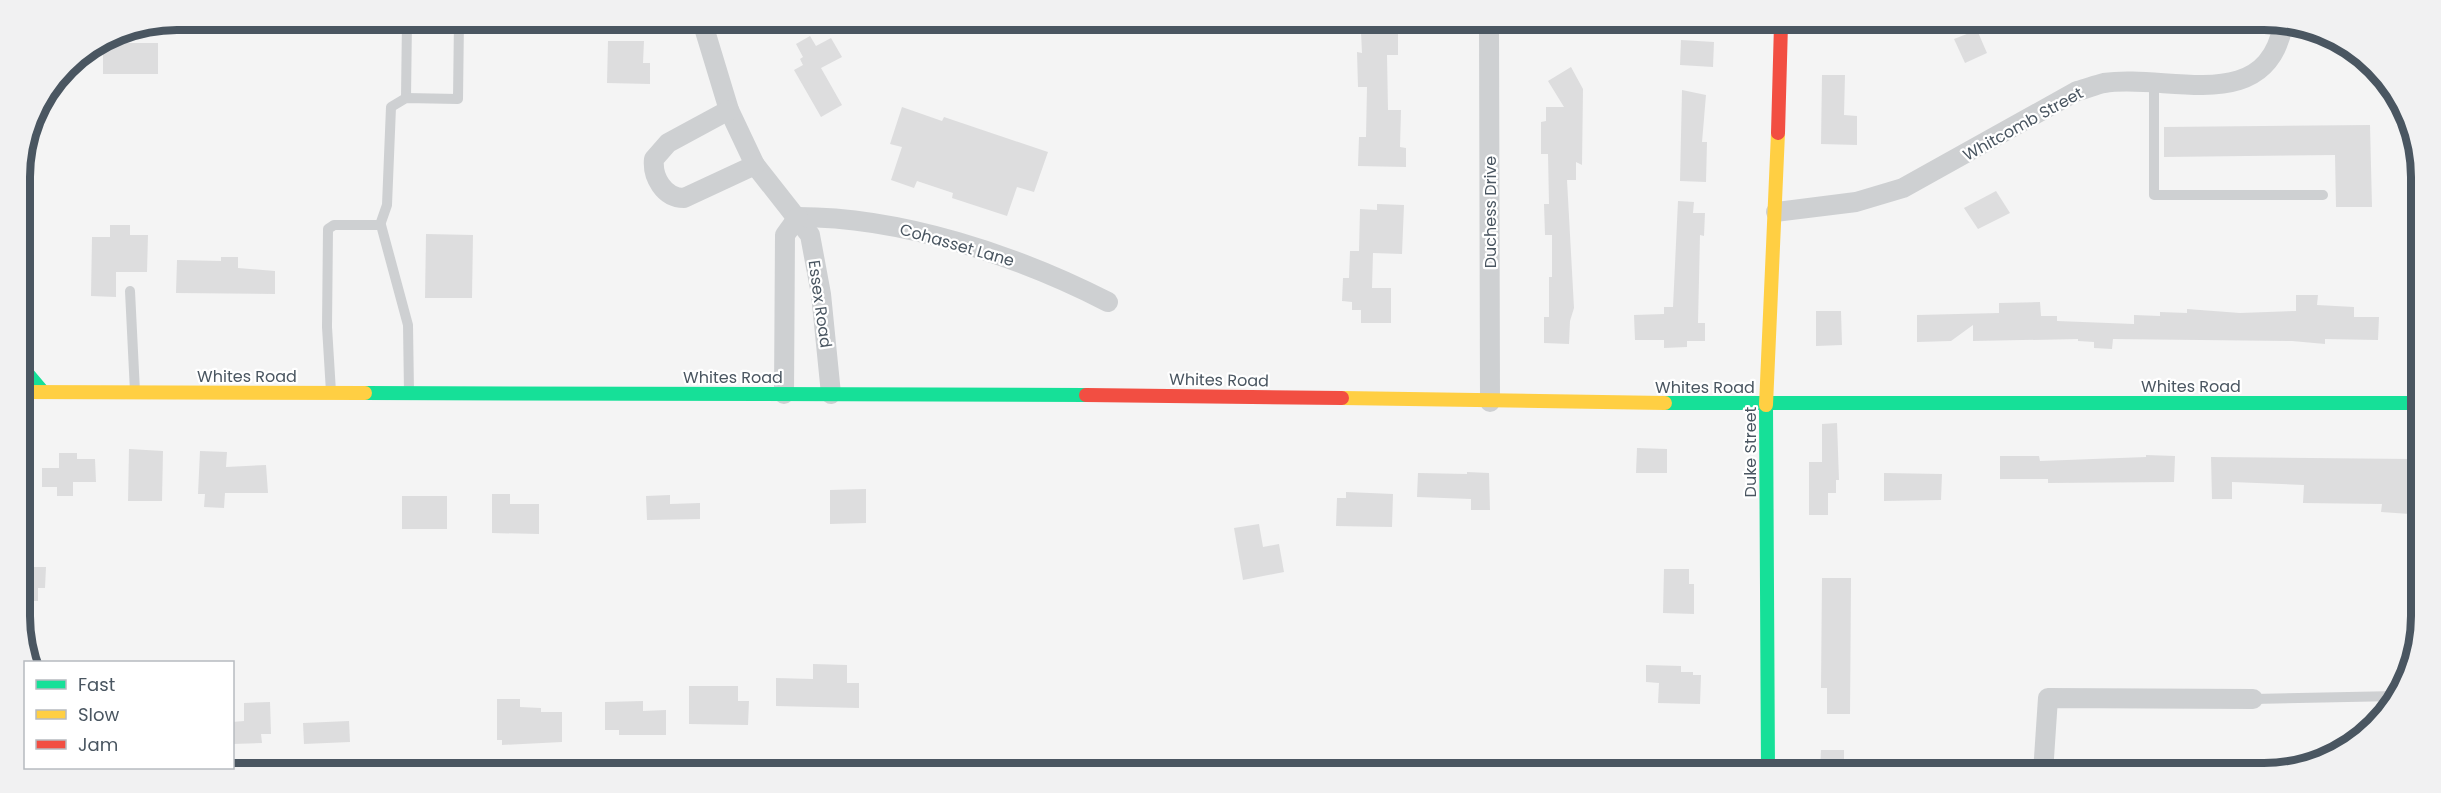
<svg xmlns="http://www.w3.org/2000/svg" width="2441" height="793" font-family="Poppins,sans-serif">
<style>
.building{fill:#ddddde}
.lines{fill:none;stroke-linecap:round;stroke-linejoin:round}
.lane{stroke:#ced0d2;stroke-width:10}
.street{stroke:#ced0d2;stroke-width:20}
.fast{stroke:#16e098;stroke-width:14}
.slow{stroke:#ffcf43;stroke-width:14}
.jam{stroke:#f24e42;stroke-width:14}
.labels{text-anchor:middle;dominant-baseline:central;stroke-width:4.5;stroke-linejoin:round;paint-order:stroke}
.street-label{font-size:16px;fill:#4a5661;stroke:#fff}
.rim{fill:none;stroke:#4a5661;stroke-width:8}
</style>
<rect width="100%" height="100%" fill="#f4f4f4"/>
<g class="building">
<path d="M 1977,30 L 1987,53 L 1965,63 L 1954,39 Z"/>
<path d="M 1398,31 L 1398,55 L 1387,55 L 1388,110 L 1401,110 L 1400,147 L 1406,148 L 1406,167 L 1358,166 L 1359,137 L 1366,137 L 1367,87 L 1358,87 L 1357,52 L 1362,53 L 1361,32 Z"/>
<path d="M 810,36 L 816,46 L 831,38 L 842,57 L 821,68 L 842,105 L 821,117 L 794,70 L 803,65 L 800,59 L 803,57 L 796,44 Z"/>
<path d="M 1681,40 L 1714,42 L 1713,67 L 1680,65 Z"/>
<path d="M 608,41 L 644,41 L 643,63 L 650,63 L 650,84 L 607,83 Z"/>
<rect x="103" y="43" width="55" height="31"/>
<path d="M 1571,67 L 1583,89 L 1582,165 L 1576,162 L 1576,180 L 1567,180 L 1574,308 L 1570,321 L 1569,344 L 1544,343 L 1544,317 L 1549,317 L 1549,277 L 1552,277 L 1552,235 L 1545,235 L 1544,204 L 1549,204 L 1548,154 L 1541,154 L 1541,122 L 1546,121 L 1546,107 L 1564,107 L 1548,81 Z"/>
<path d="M 1822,75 L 1845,75 L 1844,115 L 1857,116 L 1857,145 L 1821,144 Z"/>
<path d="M 1682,90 L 1706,95 L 1702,142 L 1707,142 L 1706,182 L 1680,181 Z"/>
<path d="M 902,107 L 942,121 L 944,117 L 1048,152 L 1034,192 L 1017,187 L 1007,216 L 952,198 L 953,193 L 917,181 L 914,188 L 891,180 L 902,147 L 890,144 Z"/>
<path d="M 2370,125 L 2372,207 L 2336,207 L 2335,155 L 2164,157 L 2164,127 Z"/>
<path d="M 1996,191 L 2010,213 L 1978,229 L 1964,208 Z"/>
<path d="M 1678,201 L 1694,202 L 1693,213 L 1705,213 L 1704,236 L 1700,235 L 1698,323 L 1705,323 L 1705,341 L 1687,341 L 1687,347 L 1664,348 L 1664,340 L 1635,340 L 1634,315 L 1664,314 L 1664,307 L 1673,307 Z"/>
<path d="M 1377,204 L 1404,205 L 1402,254 L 1373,253 L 1372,288 L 1391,288 L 1391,323 L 1361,323 L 1361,310 L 1352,310 L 1352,302 L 1342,301 L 1343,278 L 1349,278 L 1350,251 L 1359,251 L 1360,209 L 1377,210 Z"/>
<path d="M 110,225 L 130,225 L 130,235 L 148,235 L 147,272 L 116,272 L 116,297 L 91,296 L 92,237 L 110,237 Z"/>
<path d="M 426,234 L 473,235 L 472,298 L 425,298 Z"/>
<path d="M 221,257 L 238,257 L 238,268 L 275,271 L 275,294 L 176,293 L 177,260 L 221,261 Z"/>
<path d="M 2296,295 L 2318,295 L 2317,305 L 2354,307 L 2354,317 L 2379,317 L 2378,340 L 2325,339 L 2325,344 L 2292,341 L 2113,339 L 2112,349 L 2094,348 L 2094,342 L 2078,341 L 2078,339 L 1973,341 L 1973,325 L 1951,341 L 1917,342 L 1917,315 L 1999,313 L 1999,303 L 2040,302 L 2041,316 L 2057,316 L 2057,321 L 2134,324 L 2134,315 L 2160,316 L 2160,312 L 2187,313 L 2187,309 L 2240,313 L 2296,311 Z"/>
<path d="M 1816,311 L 1841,311 L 1842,345 L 1816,346 Z"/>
<path d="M 1837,423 L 1839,480 L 1836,480 L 1836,493 L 1828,493 L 1828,515 L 1809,515 L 1809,462 L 1822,462 L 1822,424 Z"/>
<path d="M 1637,448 L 1667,449 L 1667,473 L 1636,473 Z"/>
<path d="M 129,449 L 163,451 L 162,501 L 128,501 Z"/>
<path d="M 200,451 L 227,452 L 226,467 L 266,465 L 268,493 L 225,493 L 224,508 L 204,507 L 205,494 L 198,494 Z"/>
<path d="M 59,453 L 77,453 L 77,459 L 95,459 L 96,482 L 73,482 L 73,496 L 57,496 L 57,487 L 42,487 L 42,468 L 59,468 Z"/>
<path d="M 2146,455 L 2175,456 L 2174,482 L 2048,483 L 2048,479 L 2000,479 L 2000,456 L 2039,456 L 2040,461 L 2146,457 Z"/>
<path d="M 2211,457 L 2411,459 L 2410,514 L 2381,512 L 2382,504 L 2303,503 L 2304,485 L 2232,482 L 2232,499 L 2212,499 Z"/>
<path d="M 1467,472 L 1489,473 L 1490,510 L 1471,510 L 1471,499 L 1417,497 L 1418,473 L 1467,474 Z"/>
<path d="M 1884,473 L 1942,474 L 1941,500 L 1884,501 Z"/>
<path d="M 866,489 L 866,523 L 830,524 L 830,490 Z"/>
<path d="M 1346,492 L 1393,494 L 1392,527 L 1336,526 L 1337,498 L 1346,498 Z"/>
<path d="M 492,494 L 510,494 L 510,504 L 539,504 L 539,534 L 492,533 Z"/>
<path d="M 670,495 L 670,504 L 700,503 L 700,519 L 647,520 L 646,496 Z"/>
<rect x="402" y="496" width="45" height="33"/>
<path d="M 1259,524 L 1263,547 L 1279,544 L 1284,572 L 1243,580 L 1234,528 Z"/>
<path d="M 22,567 L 46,567 L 45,588 L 38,588 L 38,601 L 22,601 Z"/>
<path d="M 1664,569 L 1689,569 L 1689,584 L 1694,584 L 1694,614 L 1663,613 Z"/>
<path d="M 1822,578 L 1851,578 L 1850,714 L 1827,714 L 1827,688 L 1821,688 Z"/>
<path d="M 813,664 L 847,665 L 847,683 L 859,683 L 859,708 L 776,706 L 776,678 L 813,679 Z"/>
<path d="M 1646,665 L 1681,666 L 1681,672 L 1693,672 L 1693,675 L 1701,675 L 1700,704 L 1658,703 L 1659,683 L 1646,682 Z"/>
<path d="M 689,686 L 738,686 L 738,701 L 749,701 L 748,725 L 689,724 Z"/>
<path d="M 497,699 L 520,699 L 520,707 L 541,708 L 541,712 L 562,712 L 562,742 L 502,745 L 502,740 L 497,740 Z"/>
<path d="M 643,701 L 643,711 L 666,710 L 666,735 L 619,735 L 619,730 L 605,730 L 605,702 Z"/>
<path d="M 270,702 L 271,734 L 261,734 L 262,743 L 232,744 L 232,722 L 244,721 L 244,703 Z"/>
<path d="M 349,721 L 350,742 L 304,744 L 303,723 Z"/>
<path d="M 1821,750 L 1844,750 L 1844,772 L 1820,772 Z"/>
</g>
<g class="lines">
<g class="lane">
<path d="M 2154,83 L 2154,195 L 2323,195"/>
<path d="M 406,98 L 407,20"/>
<path d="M 380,225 L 387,205 L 391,107 L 406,98 L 458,99 L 459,20"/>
<path d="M 130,291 L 135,392"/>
<path d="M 331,392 L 327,327 L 328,229 L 334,225 L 381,225 L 408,325 L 409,392"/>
<path d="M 2253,699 L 2398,696"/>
</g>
<g class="street">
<path d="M 702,21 L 729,110 L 755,165 L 810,235 L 821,294 L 831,394"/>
<path d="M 1489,23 L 1490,402"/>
<path d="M 729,110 L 668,143 L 654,159 C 652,177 664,198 684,198 L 755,165"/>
<path d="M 1776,212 L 1856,202 L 1903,188 L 2077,91 C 2086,89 2095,85 2104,83 C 2167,73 2266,117 2283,25"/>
<path d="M 798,217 C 901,217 1016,255 1108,302"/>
<path d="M 784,394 L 785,235 L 798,217"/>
<path d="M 2043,773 L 2048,698 L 2253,699"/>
</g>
<g class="fast">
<path d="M 21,366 L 43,392"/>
<path d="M 365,393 L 1086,395"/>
<path d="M 1665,403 L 2417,403"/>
<path d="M 1766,405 L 1768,772"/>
</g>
<g class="slow">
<path d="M 21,392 L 365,393"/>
<path d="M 1342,398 L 1665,403"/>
<path d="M 1766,405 L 1778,133"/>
</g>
<g class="jam">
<path d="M 1778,133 L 1781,24"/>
<path d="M 1086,395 L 1342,398"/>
</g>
</g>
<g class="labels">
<g class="street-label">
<text transform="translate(2023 124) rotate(-29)">Whitcomb Street</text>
<text transform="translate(1490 212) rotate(-90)">Duchess Drive</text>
<text transform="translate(957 245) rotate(16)">Cohasset Lane</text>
<text transform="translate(820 304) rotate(82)">Essex Road</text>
<text x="247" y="376">Whites Road</text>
<text x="733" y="377">Whites Road</text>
<text transform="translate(1219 380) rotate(1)">Whites Road</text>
<text x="2191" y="386">Whites Road</text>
<text x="1705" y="387">Whites Road</text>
<text transform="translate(1750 452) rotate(-90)">Duke Street</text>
</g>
</g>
<path d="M0 0H2441V793H0ZM177 30H2264A147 147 0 0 1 2411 177V616A147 147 0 0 1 2264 763H177A147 147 0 0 1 30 616V177A147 147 0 0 1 177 30Z" fill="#f1f1f2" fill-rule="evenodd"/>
<path class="rim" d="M177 30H2264A147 147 0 0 1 2411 177V616A147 147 0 0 1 2264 763H177A147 147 0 0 1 30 616V177A147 147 0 0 1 177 30Z"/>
<rect x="24" y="661" width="210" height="108" fill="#ffffff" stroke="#b7bbc0" stroke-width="1.5"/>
<rect x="36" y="680" width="30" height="9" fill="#16e098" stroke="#b7bbc0" stroke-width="1.5"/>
<text x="78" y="691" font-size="18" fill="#4a5661">Fast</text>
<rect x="36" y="710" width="30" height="9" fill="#ffcf43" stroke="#b7bbc0" stroke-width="1.5"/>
<text x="78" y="721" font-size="18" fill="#4a5661">Slow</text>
<rect x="36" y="740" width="30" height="9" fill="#f24e42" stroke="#b7bbc0" stroke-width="1.5"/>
<text x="78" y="751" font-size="18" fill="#4a5661">Jam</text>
</svg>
